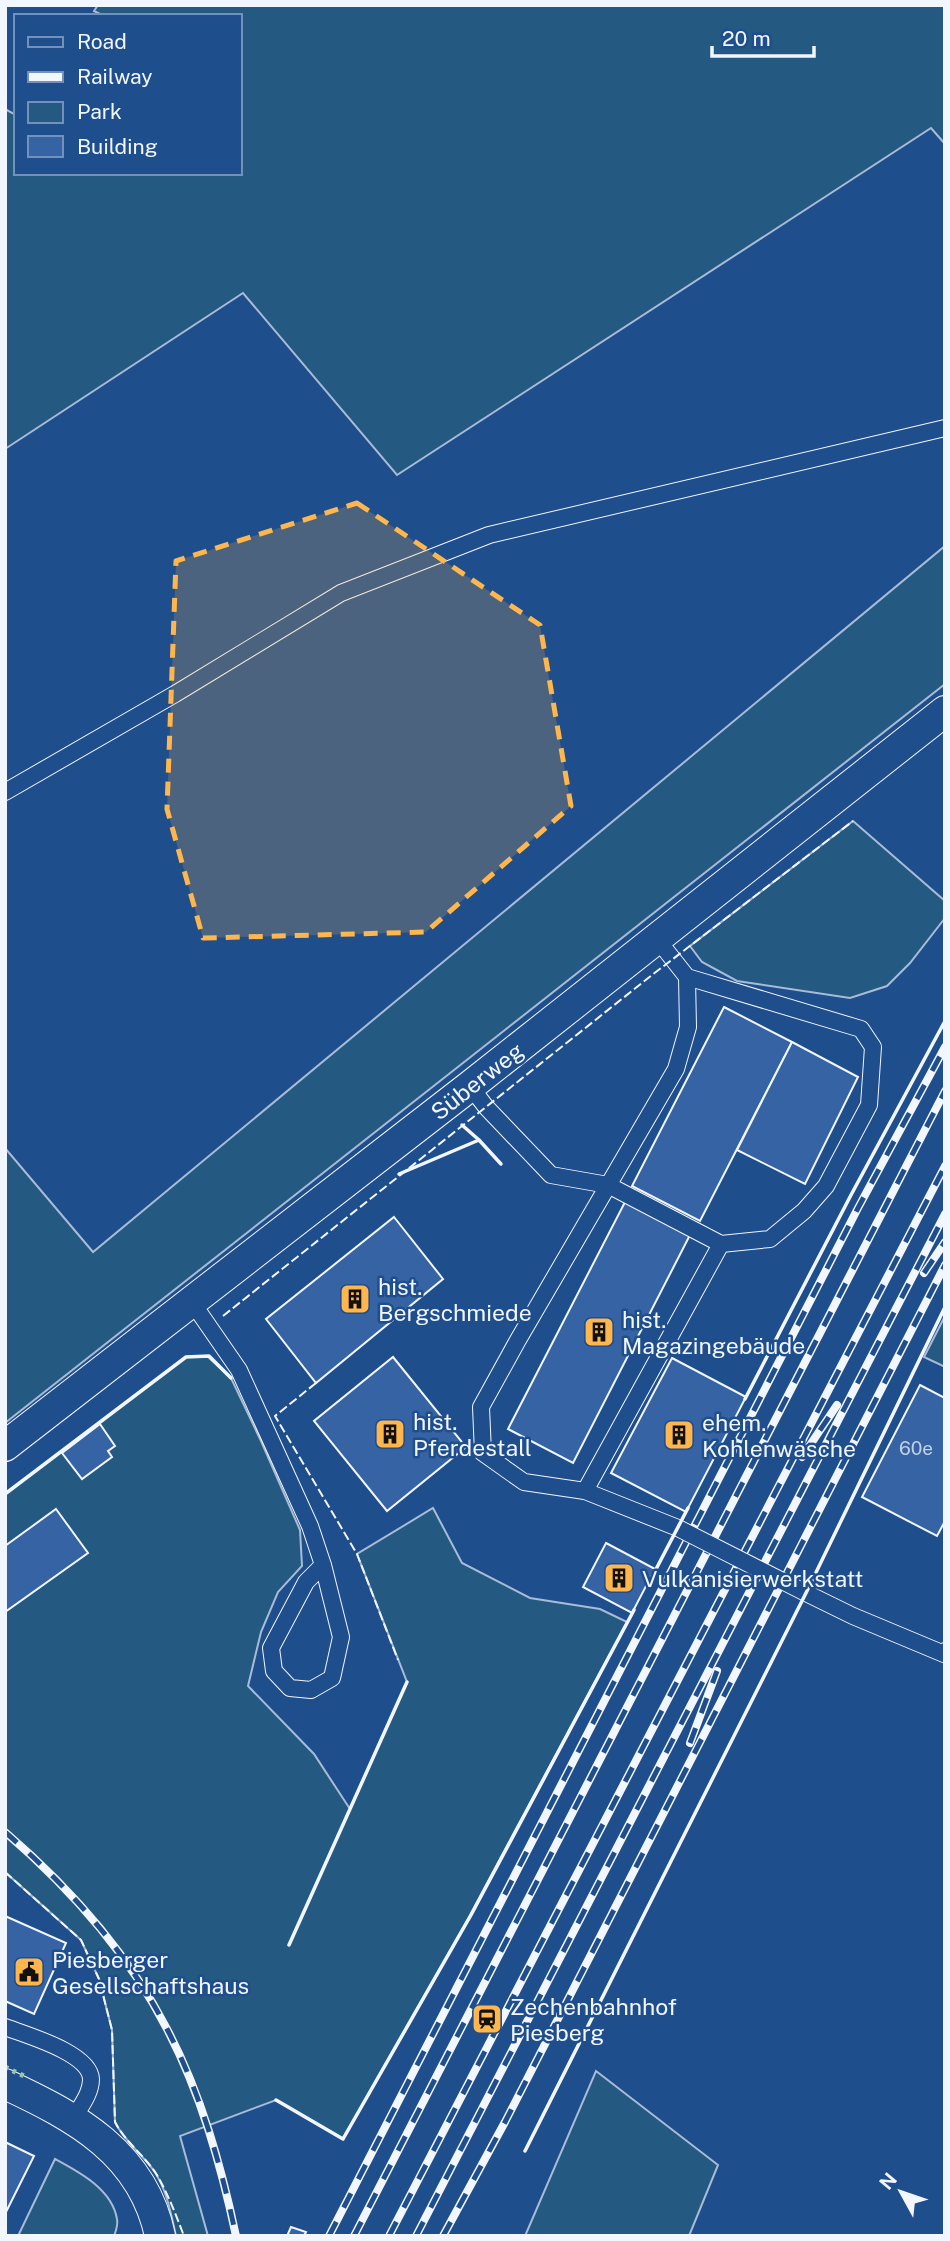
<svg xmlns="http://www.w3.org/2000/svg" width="950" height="2241" font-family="'Public Sans',sans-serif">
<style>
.green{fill:#245a82;stroke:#a8bbd7;stroke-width:2}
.building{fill:#3563a3;stroke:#f2f6ff;stroke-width:2}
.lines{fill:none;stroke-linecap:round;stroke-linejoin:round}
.lane-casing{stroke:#f2f6ff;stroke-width:18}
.street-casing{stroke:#f2f6ff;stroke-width:32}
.lane{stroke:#1f4e8c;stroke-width:16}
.street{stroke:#1f4e8c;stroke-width:30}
.rail-casing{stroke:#f2f6ff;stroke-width:8}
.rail{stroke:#1f4e8c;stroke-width:5;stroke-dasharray:16;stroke-linecap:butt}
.lane-bridge-casing{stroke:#f2f6ff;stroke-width:18;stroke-linecap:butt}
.lane-bridge{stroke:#1f4e8c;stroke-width:16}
.hedge{stroke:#97c8a6;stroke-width:5;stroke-dasharray:3.5 5;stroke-linecap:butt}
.fence{stroke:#f2f6ff;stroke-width:2;stroke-dasharray:9 3.5;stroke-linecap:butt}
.wall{stroke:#f2f6ff;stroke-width:3.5}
.marked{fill:#ffb74d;fill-opacity:0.2;stroke:#ffb74d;stroke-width:5;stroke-dasharray:14 9;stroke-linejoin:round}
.labels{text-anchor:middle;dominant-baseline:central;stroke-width:5;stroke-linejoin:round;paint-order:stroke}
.number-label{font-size:19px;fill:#c3d1e8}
.street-label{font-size:23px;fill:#f2f6ff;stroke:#1f4e8c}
.poi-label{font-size:23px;fill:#f2f6ff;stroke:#1f4e8c;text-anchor:start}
</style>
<rect width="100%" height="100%" fill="#1f4e8c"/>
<g class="green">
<path d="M 98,5 L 945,5 L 945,144 L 931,128 L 397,475 L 243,293 L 5,449 L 5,109 L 16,115 L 16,173 L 240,173 L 240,16 L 104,16 L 94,11 Z"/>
<path d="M 945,546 L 945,684 L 5,1423 L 5,1148 L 93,1252 Z"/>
<path d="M 853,821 L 945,901 L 945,918 L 910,963 L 887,986 L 850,998 L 737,981 L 702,962 L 690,946 Z"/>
<path d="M 945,1316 L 945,1367 L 924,1357 Z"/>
<path d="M 207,1356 L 231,1378 L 261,1441 L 300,1530 L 302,1566 L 278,1592 L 261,1632 L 248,1686 L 314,1754 L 350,1809 L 407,1682 L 357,1554 L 433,1508 L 462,1563 L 530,1598 L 600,1609 L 627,1622 L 469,1917 L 343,2139 L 276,2100 L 180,2136 L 208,2236 L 176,2236 C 171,2214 167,2190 154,2171 C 142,2154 124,2141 115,2122 L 112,2030 L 99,1979 L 81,1940 L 5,1872 L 5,1494 L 186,1357 Z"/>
<path d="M 596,2071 L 718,2165 L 689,2236 L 525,2236 Z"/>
<path d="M 55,2159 C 79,2172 112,2189 117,2219 C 118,2224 116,2231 114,2236 L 18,2236 Z"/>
</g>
<g class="building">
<path d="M 724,1007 L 792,1042 L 700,1221 L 632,1186 Z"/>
<path d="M 792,1042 L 858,1077 L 805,1184 L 737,1150 Z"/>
<path d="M 625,1202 L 690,1235 L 573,1463 L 508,1429 Z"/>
<path d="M 394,1217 L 443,1279 L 316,1383 L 266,1319 Z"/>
<path d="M 393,1357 L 466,1447 L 387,1511 L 314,1421 Z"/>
<path d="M 672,1358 L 746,1397 L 686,1512 L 611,1473 Z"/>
<path d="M 920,1385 L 945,1398 L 945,1521 L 937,1536 L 862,1497 Z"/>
<path d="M 100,1424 L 115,1446 L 108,1451 L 112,1457 L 82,1479 L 62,1453 Z"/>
<path d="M 56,1509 L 88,1553 L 5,1612 L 5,1546 Z"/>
<path d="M 606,1543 L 655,1569 L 632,1613 L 583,1587 Z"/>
<path d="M 5,1916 L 66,1943 L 34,2014 L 5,2001 Z"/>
<path d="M 5,2142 L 34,2156 L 5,2214 Z"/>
<path d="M 291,2227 L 306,2232 L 304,2236 L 287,2236 Z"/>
</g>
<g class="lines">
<g class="lane-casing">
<g id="lane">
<path d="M 5,792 L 175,694 L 341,593 L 489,535 L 945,428"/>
<path d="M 470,1086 L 486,1107 L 551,1175 L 608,1185 L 721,1244 L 770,1239 L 804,1211 L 826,1186 L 869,1105 L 873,1047 L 861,1029 L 687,977 L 657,939"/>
<path d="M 192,1302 L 239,1370 L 310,1526 L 323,1565 L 341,1637 L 332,1678 L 311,1690 L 290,1688 L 274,1671 L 271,1648 L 306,1582 L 323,1565"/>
<path d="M 585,1491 L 721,1244"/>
<path d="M 678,1528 L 585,1491 L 524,1482 L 483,1453 L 481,1407 L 518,1340 L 676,1069 L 688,1027 L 687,977"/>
<path d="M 806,1593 L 853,1616 L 944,1654 L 945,1651"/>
<path d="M 5,2027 C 26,2035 90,2053 91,2079 C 91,2094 80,2107 73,2119"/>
</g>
</g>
<g class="street-casing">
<g id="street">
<path d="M 5,1446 L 470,1086 L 945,711"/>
<path d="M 5,2084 C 76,2117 143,2153 160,2236"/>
</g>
</g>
<use href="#lane" class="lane"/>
<use href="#street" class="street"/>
<g class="rail-casing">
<g id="rail">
<path d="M 924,1273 L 945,1242"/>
<path d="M 802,1457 L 837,1405"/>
<path d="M 690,1743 L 717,1671"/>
<path d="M 5,1832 C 69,1887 128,1953 167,2029 C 201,2094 221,2165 236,2236"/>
<path d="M 329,2236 L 858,1208 L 945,1047"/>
<path d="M 354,2236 L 945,1091"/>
<path d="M 389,2236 L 945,1166"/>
<path d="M 416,2236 L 945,1214"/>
<path d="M 443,2236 L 505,2122 L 945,1265"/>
</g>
</g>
<use href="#rail" class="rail"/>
<g class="lane-bridge-casing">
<path id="lane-bridge" d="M 678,1528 L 806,1593"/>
</g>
<use href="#lane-bridge" class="lane-bridge"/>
<path class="hedge" d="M 5,2067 L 28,2078"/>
<g class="fence">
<path d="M 223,1316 L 652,975 L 853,821"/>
<path d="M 316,1383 L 275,1416 L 357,1554 L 398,1660"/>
<path d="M 5,1872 L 81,1940 L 99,1979 L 112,2030 L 115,2122 C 125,2142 145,2156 157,2175 C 168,2194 176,2215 184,2236"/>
</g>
<g class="wall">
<path d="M 462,1125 L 479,1140"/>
<path d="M 399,1174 L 479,1140 L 501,1164"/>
<path d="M 745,1399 L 851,1195 L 945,1021"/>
<path d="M 5,1494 L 186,1357 L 209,1356 L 231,1378"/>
<path d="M 654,1573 L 688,1508"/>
<path d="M 289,1945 L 407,1682"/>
<path d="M 276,2100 L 343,2139 L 471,1915 L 634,1610"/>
<path d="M 525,2151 L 806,1593 L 945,1307"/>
</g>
</g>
<path class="marked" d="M 357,503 L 540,625 L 571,806 L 426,932 L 203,938 L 167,809 L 176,561 Z"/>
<defs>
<g id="building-square" transform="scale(1.575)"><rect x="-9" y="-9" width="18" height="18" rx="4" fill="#ffb74d" stroke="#1f4e8c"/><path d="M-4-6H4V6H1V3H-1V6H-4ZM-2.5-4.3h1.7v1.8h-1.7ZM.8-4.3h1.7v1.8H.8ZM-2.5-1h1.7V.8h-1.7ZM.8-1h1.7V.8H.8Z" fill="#111"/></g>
<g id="civic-square" transform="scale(1.575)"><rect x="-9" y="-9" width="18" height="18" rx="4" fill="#ffb74d" stroke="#1f4e8c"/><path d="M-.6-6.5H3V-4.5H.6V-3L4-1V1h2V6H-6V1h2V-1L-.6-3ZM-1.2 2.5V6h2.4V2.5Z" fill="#111"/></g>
<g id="station-square" transform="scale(1.575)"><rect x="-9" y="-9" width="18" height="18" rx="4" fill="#ffb74d" stroke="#1f4e8c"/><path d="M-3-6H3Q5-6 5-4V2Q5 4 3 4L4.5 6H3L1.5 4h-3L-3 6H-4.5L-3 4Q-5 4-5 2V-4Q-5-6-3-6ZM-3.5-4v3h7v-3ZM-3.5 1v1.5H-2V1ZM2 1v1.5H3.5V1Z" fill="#111"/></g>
</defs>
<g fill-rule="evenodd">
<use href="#building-square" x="355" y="1299"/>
<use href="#building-square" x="599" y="1332"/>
<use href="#building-square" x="390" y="1434"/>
<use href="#building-square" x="679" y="1435"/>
<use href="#building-square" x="619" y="1578"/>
<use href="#civic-square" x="29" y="1972"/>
<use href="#station-square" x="487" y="2019"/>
</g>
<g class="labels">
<g class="number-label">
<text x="916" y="1448">60e</text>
</g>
<g class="street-label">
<text transform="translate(477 1081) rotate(-38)">Süberweg</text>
</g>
<g class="poi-label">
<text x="378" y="1286">hist.<tspan x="378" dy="26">Bergschmiede</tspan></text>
<text x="622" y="1319">hist.<tspan x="622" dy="26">Magazingebäude</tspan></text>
<text x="413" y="1421">hist.<tspan x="413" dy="26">Pferdestall</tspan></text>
<text x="702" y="1422">ehem.<tspan x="702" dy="26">Kohlenwäsche</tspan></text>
<text x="642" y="1578">Vulkanisierwerkstatt</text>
<text x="52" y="1959">Piesberger<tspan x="52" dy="26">Gesellschaftshaus</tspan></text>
<text x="510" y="2006">Zechenbahnhof<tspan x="510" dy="26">Piesberg</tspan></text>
</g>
</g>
<rect width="950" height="2241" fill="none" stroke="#f2f6ff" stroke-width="14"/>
<rect x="14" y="14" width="228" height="161" fill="#1f4e8c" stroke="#7391ba" stroke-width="2"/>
<rect x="28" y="37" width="35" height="10" fill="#1f4e8c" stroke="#7391ba" stroke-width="2"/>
<text x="77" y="49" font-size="21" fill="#f2f6ff">Road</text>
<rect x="28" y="72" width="35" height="10" fill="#f2f6ff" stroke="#7391ba" stroke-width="2"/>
<text x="77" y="84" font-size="21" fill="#f2f6ff">Railway</text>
<rect x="28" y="102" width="35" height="21" fill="#245a82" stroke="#7391ba" stroke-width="2"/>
<text x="77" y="119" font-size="21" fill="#f2f6ff">Park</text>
<rect x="28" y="136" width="35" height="21" fill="#3563a3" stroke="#7391ba" stroke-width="2"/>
<text x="77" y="154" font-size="21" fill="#f2f6ff">Building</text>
<g transform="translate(901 2192) rotate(310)" stroke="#1f4e8c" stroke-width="5" paint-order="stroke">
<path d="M0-5L12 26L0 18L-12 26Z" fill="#f2f6ff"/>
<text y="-10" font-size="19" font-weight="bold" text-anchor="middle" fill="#f2f6ff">N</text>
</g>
<path d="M712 46v10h102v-10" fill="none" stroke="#f2f6ff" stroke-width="3.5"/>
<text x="722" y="46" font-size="21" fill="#f2f6ff" stroke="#1f4e8c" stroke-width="5" paint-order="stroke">20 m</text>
</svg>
